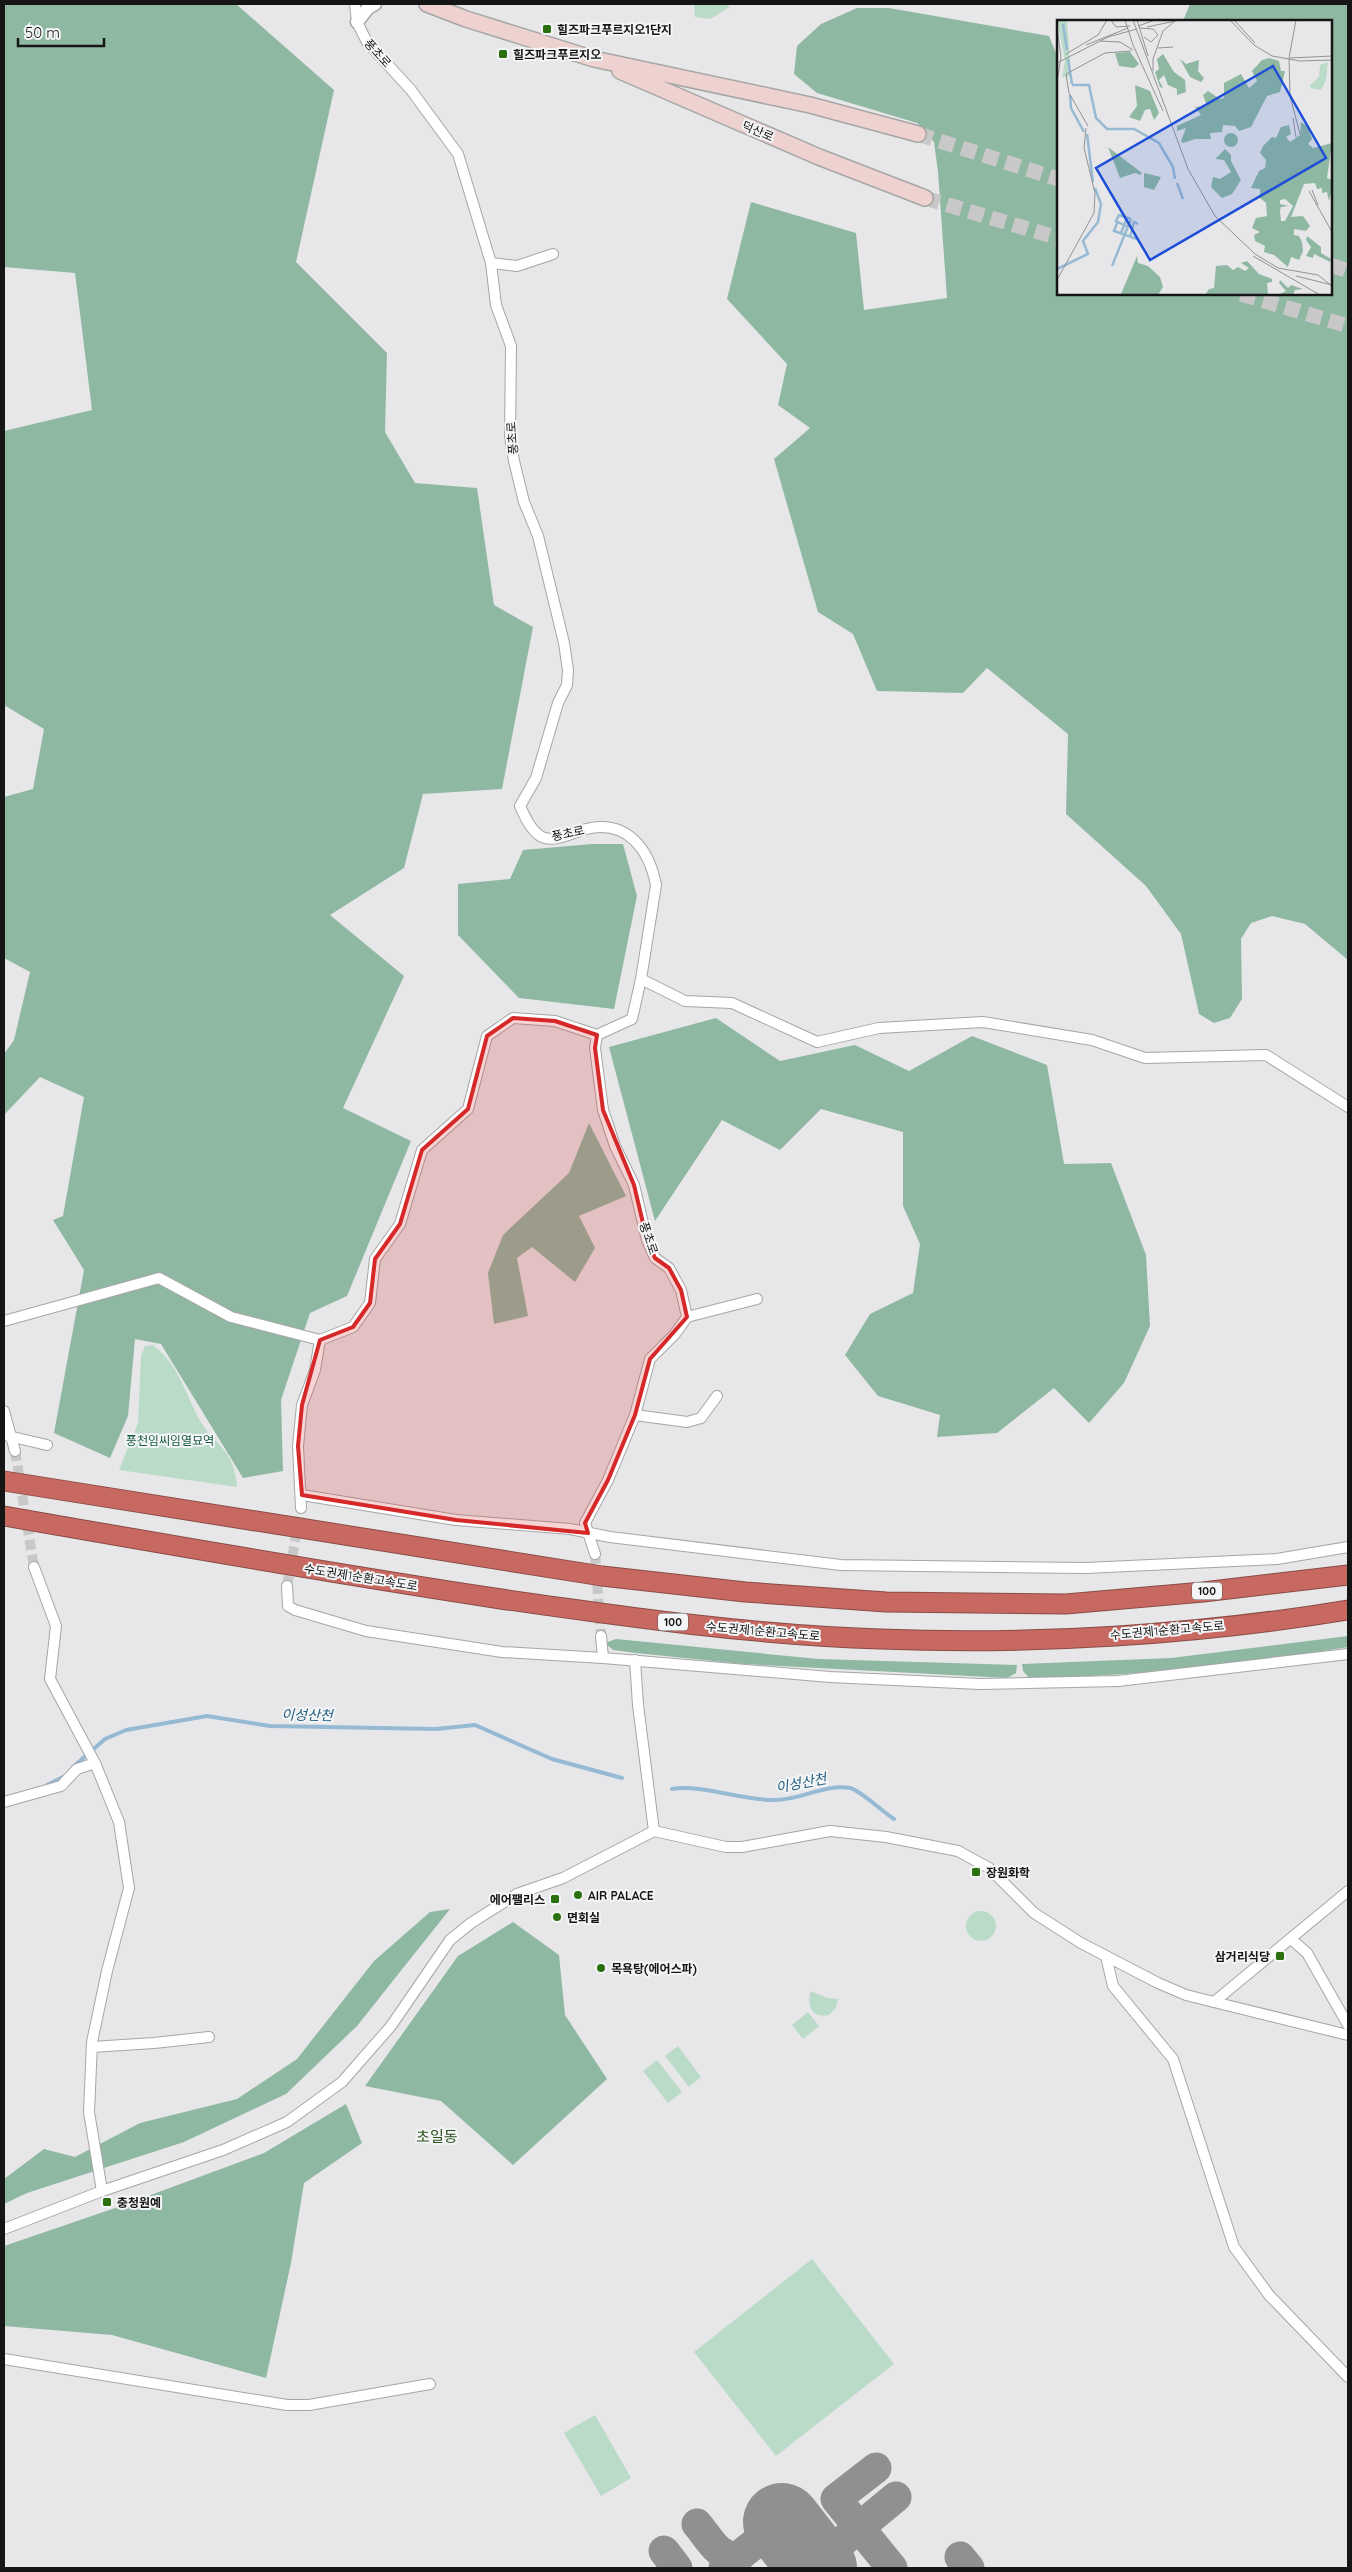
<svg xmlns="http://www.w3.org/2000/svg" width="1352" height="2572" font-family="Quicksand,'Noto Sans KR',sans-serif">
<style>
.green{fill:#bbdbc9}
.forest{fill:#8fb8a2}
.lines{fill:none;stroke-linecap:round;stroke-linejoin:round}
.stream{stroke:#96bad4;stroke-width:4}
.taxiway{stroke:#909091;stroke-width:31}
.runway{stroke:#909091;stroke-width:78}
.minor-tunnel{stroke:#c8c8c9;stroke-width:10;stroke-dasharray:10 5;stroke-linecap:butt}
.secondary-tunnel{stroke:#c8c8c9;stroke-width:15;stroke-dasharray:15 8;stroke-linecap:butt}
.minor-casing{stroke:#a6a6a7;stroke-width:12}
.tertiary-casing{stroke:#a6a6a7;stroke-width:15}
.secondary-casing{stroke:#a6a6a7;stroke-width:18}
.motorway-casing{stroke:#894c46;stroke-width:21}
.minor{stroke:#fff;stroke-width:10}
.tertiary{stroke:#fff;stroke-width:12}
.secondary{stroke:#eed2d0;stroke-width:15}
.motorway{stroke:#c76961;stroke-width:19}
.marked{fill:#d62828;fill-opacity:0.2;stroke:#d62828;stroke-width:4;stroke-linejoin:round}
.poi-dot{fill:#2a700f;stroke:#f4f5f6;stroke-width:2}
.labels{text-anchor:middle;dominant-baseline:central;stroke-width:4;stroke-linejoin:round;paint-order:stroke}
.shield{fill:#f4f5f6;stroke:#585858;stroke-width:1}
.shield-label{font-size:11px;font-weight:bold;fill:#151515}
.poi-label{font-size:12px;font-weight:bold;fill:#151515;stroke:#f4f5f6;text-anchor:start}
.street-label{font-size:12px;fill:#151515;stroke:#f4f5f6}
.park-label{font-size:12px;fill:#165c3f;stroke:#f4f5f6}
.water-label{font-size:14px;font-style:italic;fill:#225e81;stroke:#f4f5f6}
.quarter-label{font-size:15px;fill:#265219;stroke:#f4f5f6}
.inset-river{fill:none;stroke:#96bad4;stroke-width:2.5}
.inset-road{fill:none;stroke:#939394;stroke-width:1}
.view{fill:#1d4ed8;fill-opacity:0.15;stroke:#1d4ed8;stroke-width:2.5}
.inset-edge{fill:none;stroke:#151515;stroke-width:2.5}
</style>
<rect width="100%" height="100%" fill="#e7e7e9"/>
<g class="green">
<path d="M 694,4 L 727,4 L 730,7 L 710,19 L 695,17 Z"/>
<path d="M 153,1345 C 181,1366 186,1399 204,1427 C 212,1438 225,1448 231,1461 C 234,1469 237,1478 237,1487 L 119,1470 L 138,1423 L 141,1356 L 145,1346 Z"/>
<circle cx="981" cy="1926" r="15"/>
<path d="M 811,1991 L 827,1998 L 838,1999 L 836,2007 L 829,2015 C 812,2019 806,2005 811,1991 Z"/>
<path d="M 808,2012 L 819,2026 L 803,2039 L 792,2025 Z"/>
<path d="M 678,2046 L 701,2077 L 689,2087 L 665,2056 Z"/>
<path d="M 657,2060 L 682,2092 L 668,2103 L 643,2071 Z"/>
<path d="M 812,2259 L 894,2364 L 776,2456 L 694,2352 Z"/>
<path d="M 595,2415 L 631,2478 L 601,2496 L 564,2433 Z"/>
</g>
<g class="forest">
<path d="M 4,4 L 236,4 L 334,90 L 296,262 L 387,353 L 385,432 L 415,483 L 477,488 L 494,605 L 533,627 L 502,789 L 423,794 L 404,868 L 330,915 L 404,976 L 343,1108 L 411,1141 L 347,1296 L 310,1313 L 281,1400 L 283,1471 L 243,1478 L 161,1344 L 135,1339 L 128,1416 L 110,1458 L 54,1433 L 84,1270 L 53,1220 L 63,1216 L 84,1097 L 40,1077 L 4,1115 L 4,1054 L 14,1040 L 30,972 L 4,958 L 4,797 L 33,789 L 44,729 L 4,705 L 4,431 L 92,410 L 75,273 L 4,267 Z"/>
<path d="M 1190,4 L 1348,4 L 1348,960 L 1305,924 L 1272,916 L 1251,923 L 1241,939 L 1242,999 L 1230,1018 L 1214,1023 L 1199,1014 L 1181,934 L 1146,886 L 1066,814 L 1068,734 L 987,668 L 963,693 L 877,691 L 853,634 L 818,612 L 774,459 L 810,428 L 778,405 L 787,364 L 727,299 L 751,202 L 856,233 L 864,310 L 947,298 L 938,172 L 934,142 L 917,123 L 817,93 L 794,74 L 797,46 L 821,24 L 857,8 L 889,8 L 1049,36 L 1058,58 L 1058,294 L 1331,294 L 1331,21 L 1183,21 Z"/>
<path d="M 592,844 L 623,844 L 637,896 L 614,1009 L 519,998 L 458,935 L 458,884 L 510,879 L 523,850 Z"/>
<path d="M 716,1018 L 780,1061 L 855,1045 L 909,1071 L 972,1036 L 1047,1065 L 1064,1164 L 1111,1163 L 1146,1255 L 1150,1326 L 1124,1383 L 1089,1423 L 1054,1388 L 997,1433 L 937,1437 L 940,1415 L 878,1396 L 845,1355 L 870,1314 L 913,1293 L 920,1244 L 903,1206 L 903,1132 L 821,1109 L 780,1150 L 722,1120 L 655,1221 L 609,1047 Z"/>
<path d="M 589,1123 L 626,1196 L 579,1216 L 595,1248 L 575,1282 L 532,1247 L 517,1258 L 528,1316 L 494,1324 L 488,1273 L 503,1235 L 569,1173 Z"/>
<path d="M 1348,1636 L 1348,1647 C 1243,1665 1136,1676 1029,1678 L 1023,1671 L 1022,1664 L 1171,1658 Z"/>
<path d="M 616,1639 L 819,1659 L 1017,1665 L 1016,1673 L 1007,1678 L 743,1664 L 636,1653 L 613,1650 L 605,1643 Z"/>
<path d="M 450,1909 L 357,2026 L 286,2094 L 184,2142 L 27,2193 L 4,2204 L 4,2179 L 44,2149 L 75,2157 L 140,2123 L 237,2099 L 297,2059 L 374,1961 L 430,1912 Z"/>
<path d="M 513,1922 L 559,1955 L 565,2015 L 607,2079 L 513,2165 L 441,2101 L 365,2086 L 458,1956 Z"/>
<path d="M 346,2104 L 362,2143 L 304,2183 L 291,2263 L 266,2378 L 112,2335 L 4,2326 L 4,2246 L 121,2206 L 264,2153 Z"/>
</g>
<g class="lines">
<g class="stream">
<path d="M 73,1767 L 105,1739 L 126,1730 L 207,1716 L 270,1726 L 436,1729 L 475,1725 L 552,1759 L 622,1778"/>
<path d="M 47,1785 L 65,1776"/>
<path d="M 672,1789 C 702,1784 743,1801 775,1800 C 801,1800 824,1784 850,1788 C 860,1790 884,1813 894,1819"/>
</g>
<g class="taxiway">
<path d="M 876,2468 L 836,2499 L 892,2568"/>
<path d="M 697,2524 C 709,2538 718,2559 739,2557"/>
<path d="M 664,2551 L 677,2568"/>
<path d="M 960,2557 L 969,2568"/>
<path d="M 815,2564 L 896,2497"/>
<path d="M 724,2568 L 782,2522"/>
</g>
<path class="runway" d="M 782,2522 L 818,2568"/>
<g class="minor-tunnel">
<path d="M 15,1451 L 34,1567"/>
<path d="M 595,1554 L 601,1636"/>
<path d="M 287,1586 L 301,1508"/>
</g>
<g class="secondary-tunnel">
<path d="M 918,134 L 1058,179"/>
<path d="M 925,198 L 1058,238"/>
<path d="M 1331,265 L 1348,271"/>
<path d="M 1241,294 L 1348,326"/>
</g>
<g class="minor-casing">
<g id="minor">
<path d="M 355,4 L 357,22 L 367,42 L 411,90 L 458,154 L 491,263 L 496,305 L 511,346 L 510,437 L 514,461 L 524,502 L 538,536 L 564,643 L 568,670 L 567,685 L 558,703 L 536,778 L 520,806 C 525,817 531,831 542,837 C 555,843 574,832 586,829 C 627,819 649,849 656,885 L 641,979 L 632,1019 L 597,1035 L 595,1048 L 603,1110 L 615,1146 L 634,1185 L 647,1240 L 655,1258 L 669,1268 L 681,1290 L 687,1317 L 675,1334 L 650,1359 L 635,1415 L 608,1480 L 585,1523 L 595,1554"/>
<path d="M 491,263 L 517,266 L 553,254"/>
<path d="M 641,979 L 685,1001 L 732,1003 L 817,1042 L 879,1028 L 983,1022 L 1092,1040 L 1145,1058 L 1266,1055 L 1348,1107"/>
<path d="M 687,1317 L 757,1299"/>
<path d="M 4,1321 L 159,1278 L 231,1317 L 320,1340 L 353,1327 L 370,1303 L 375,1259 L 400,1224 L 422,1150 L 468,1109 L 487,1036 L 513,1018 L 555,1021 L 597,1035"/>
<path d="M 4,1411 L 15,1451"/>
<path d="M 635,1415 L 687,1422 L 701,1418 L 717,1396"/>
<path d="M 4,1435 L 47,1445"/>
<path d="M 302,1495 L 456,1520 L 570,1529 L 610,1537 L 841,1565 L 1086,1568 L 1277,1559 L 1348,1547"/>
<path d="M 301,1508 L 298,1446 L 302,1405 L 315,1370 L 320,1340"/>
<path d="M 34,1567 L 56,1626 L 50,1679 L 95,1763 L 119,1822 L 129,1888 L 107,1971 L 92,2042 L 89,2112 L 102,2191"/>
<path d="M 287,1586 L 288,1606 L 295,1610 L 366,1631 L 502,1652 L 603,1658 L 830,1677 L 980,1684 L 1118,1681 L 1348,1654"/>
<path d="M 601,1636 L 603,1658"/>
<path d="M 635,1660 L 638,1705 L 654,1831"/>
<path d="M 4,1802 L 61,1786 L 77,1769 L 95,1763"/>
<path d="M 1291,1939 L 1307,1953 L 1348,2025"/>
<path d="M 1106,1956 L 1113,1986 L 1173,2059 L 1234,2247 L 1269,2295 L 1348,2377"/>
<path d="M 1214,2002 L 1348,2035"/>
<path d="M 92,2047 L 154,2043 L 209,2037"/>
<path d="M 4,2229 L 102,2191 L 223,2150 L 287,2122 L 342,2082 L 391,2026 L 450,1940 L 471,1923 L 517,1894 L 563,1878 L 654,1831 L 726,1847 L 742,1847 L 830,1831 L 886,1837 L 958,1851 L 989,1868 L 1034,1913 L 1081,1943 L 1158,1983 L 1186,1995 L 1214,2002 L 1348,1891"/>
<path d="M 4,2359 L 287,2405 L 309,2405 L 430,2384"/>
</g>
</g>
<g class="tertiary-casing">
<path id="tertiary" d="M 357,22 L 368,8 L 375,4"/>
</g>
<g class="secondary-casing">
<g id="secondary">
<path d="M 427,4 L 466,19 L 594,59 L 810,105 L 918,134"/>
<path d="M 620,71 L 819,157 L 925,198"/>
</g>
</g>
<g class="motorway-casing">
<g id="motorway">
<path d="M 4,1481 L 602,1576 L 745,1592 L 886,1602 L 1066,1604 L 1203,1592 L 1348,1575"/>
<path d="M 4,1516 C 169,1545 335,1574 501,1599 C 627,1617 753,1635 880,1639 C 1034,1645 1197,1635 1348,1610"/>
</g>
</g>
<use href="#minor" class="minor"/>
<use href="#tertiary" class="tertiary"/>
<use href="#secondary" class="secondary"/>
<use href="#motorway" class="motorway"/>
</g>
<path class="marked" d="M 513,1018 L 555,1021 L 597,1035 L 595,1048 L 603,1110 L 634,1185 L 647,1240 L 655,1258 L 669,1268 L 681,1290 L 687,1317 L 650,1359 L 635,1415 L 608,1480 L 585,1523 L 588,1533 L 456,1520 L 302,1495 L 298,1446 L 302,1405 L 320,1340 L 353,1327 L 370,1303 L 375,1259 L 400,1224 L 422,1150 L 468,1109 L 487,1036 Z"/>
<g class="poi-dot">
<rect x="542" y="24" width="10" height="10" rx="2.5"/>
<rect x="498" y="49" width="10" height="10" rx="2.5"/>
<rect x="971" y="1867" width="10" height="10" rx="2.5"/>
<circle cx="578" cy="1895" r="5"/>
<rect x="550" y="1894" width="10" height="10" rx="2.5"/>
<circle cx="557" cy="1917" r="5"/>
<rect x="1275" y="1951" width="10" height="10" rx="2.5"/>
<circle cx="601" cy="1968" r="5"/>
<rect x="102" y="2197" width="10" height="10" rx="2.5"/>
</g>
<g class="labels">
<g class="shield">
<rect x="1192" y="1582.5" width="30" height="17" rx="4"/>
<rect x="658" y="1613.5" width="30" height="17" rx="4"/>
</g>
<g class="shield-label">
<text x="1207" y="1591">100</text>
<text x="673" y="1622">100</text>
</g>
<g class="poi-label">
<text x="557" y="29">힐즈파크푸르지오1단지</text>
<text x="513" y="54">힐즈파크푸르지오</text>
<text x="986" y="1872">장원화학</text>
<text x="588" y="1895">AIR PALACE</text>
<text x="545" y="1899" text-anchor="end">에어팰리스</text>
<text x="567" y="1917">면회실</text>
<text x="1270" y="1956" text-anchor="end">삼거리식당</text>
<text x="611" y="1968">목욕탕(에어스파)</text>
<text x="117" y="2202">충청원예</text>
</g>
<g class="street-label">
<text transform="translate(378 53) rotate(48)">풍초로</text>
<text transform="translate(758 131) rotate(23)">덕산로</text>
<text transform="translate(512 438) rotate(-94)">풍초로</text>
<text transform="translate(568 833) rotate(-12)">풍초로</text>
<text transform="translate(649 1238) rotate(71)">풍초로</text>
<text transform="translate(361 1577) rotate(9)">수도권제1순환고속도로</text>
<text transform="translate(1167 1630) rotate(-5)">수도권제1순환고속도로</text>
<text transform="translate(763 1631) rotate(5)">수도권제1순환고속도로</text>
</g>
<g class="park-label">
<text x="170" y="1440">풍천임씨임열묘역</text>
</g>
<g class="water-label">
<text transform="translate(307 1715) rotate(1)">이성산천</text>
<text transform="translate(801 1783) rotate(-11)">이성산천</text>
</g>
<g class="quarter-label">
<text x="437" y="2136">초일동</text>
</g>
</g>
<g transform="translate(1057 20)">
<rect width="275" height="275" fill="#e7e7e9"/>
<path d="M 0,0 L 10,0 L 14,56 L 5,57 L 8,41 ZM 271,42 L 269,60 L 264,70 L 254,68 L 253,65 L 262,57 L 263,45 Z" fill="#bbdbc9"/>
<path d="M 73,32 L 82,44 L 77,48 L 62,46 L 58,33 ZM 106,34 L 117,52 L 128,60 L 129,72 L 120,75 L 120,69 L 111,65 L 107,55 L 102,60 L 106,68 L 103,67 L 98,52 L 102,49 L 100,39 ZM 212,38 L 222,41 L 224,51 L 228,51 L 223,72 L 210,76 L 194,107 L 182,111 L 178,106 L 166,105 L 165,112 L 153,113 L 154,119 L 138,119 L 126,123 L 124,121 L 129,108 L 120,111 L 120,106 L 144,95 L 138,87 L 150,86 L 146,75 L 151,71 L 163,79 L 167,78 L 167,63 L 184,54 L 192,68 L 200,61 L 195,51 L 205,40 ZM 123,39 L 129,44 L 142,40 L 141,51 L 147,58 L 144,62 L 133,57 ZM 78,65 L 93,71 L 102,93 L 97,100 L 93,89 L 88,90 L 83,101 L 72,97 L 80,86 ZM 244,102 L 251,107 L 255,119 L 251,124 L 256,128 L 275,123 L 270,158 L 275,160 L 275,169 L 272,181 L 270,172 L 265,173 L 265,168 L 260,169 L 258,163 L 247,164 L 234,197 L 246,196 L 253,206 L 249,211 L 237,209 L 237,215 L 242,216 L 245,222 L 246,231 L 242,240 L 234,237 L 231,247 L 217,235 L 207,232 L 208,226 L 198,221 L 197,215 L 203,212 L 195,208 L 199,198 L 210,196 L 209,183 L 203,178 L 203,169 L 194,168 L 202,151 L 208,148 L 209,140 L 203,133 L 206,126 L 215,117 L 219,118 L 224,107 L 232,105 L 234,114 L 229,117 L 233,122 L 243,115 ZM 228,179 L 236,186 L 228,201 L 224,201 L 223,190 L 224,187 L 232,186 L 223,184 L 223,180 ZM167 120a7 7 0 1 1 14 0a7 7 0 1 1-14 0ZM 51,127 L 85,153 L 83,155 L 78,153 L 63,158 ZM 168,129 L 174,135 L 174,141 L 184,160 L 175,174 L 165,178 L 154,167 L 156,157 L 163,159 L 174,152 L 167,140 L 158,139 ZM 87,153 L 104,157 L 97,170 L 87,167 ZM 250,216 L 264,227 L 264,233 L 274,239 L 273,242 L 257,234 L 256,238 L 249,236 L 254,227 L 249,220 ZM 80,236 L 81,243 L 91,246 L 103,257 L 106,267 L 101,275 L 60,275 L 64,274 ZM 190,241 L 202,254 L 215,259 L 215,262 L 210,263 L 211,275 L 148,275 L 152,269 L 157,268 L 159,246 L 170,245 L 176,250 L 181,247 L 188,251 L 192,248 L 184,243 ZM 223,260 L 231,268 L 234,265 L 246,269 L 238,270 L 236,275 L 221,275 L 229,271 L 222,263 Z" fill="#8fb8a2" fill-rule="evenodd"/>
<path class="inset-river" d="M 6,4 L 10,30M 11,39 L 15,64M 15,65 L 32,65 L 39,98 L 50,109 L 77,109 L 102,123 L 116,147 L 118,159M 13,75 L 14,88 L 27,112M 30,114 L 36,162M 120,163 L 126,179M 60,203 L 57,211 L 80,219M 71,207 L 59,201 L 62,195 L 74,199M 64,213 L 70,198M 73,217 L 77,202 L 81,204M 55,246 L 74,199M 0,249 L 31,234 L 26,221 L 41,202 L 44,184 L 38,168"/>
<path class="inset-road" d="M 54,0 L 59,7 L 73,6M 68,0 L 76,25 L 106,91M 76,0 L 131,149 L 158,196 L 198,234 L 221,248 L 261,255 L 275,266M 80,0 L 91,36M 173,0 L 197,25 L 215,36 L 243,41 L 275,40M 177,0 L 198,23M 81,6 L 98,0M 0,7 L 4,37 L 0,62M 90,7 L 123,0M 83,8 L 96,9 L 101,15 L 94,22 L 87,17M 43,21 L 63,22 L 76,30M 29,25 L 71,8M 101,28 L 116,27M 9,34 L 41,15 L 50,0M 232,38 L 239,0M 232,38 L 233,76 L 243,114M 233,38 L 275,36M 0,43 L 51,17 L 80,9M 96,51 L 96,39 L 106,11 L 118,1M 236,98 L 239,117M 31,106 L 12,73 L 9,54 L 48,33 L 74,31M 255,170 L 261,185M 252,171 L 275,212M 196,236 L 263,275M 239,256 L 275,265M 0,260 L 37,193 L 38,173 L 27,128 L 29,108"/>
<path class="view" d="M 216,46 L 269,138 L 93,240 L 39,148 Z"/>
<rect width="275" height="275" class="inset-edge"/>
</g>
<rect width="1352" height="2572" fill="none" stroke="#151515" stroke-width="10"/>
<path d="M18 38v8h86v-8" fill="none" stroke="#151515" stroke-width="2.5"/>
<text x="25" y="38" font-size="15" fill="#151515" stroke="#f4f5f6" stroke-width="4" paint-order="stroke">50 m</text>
</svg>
